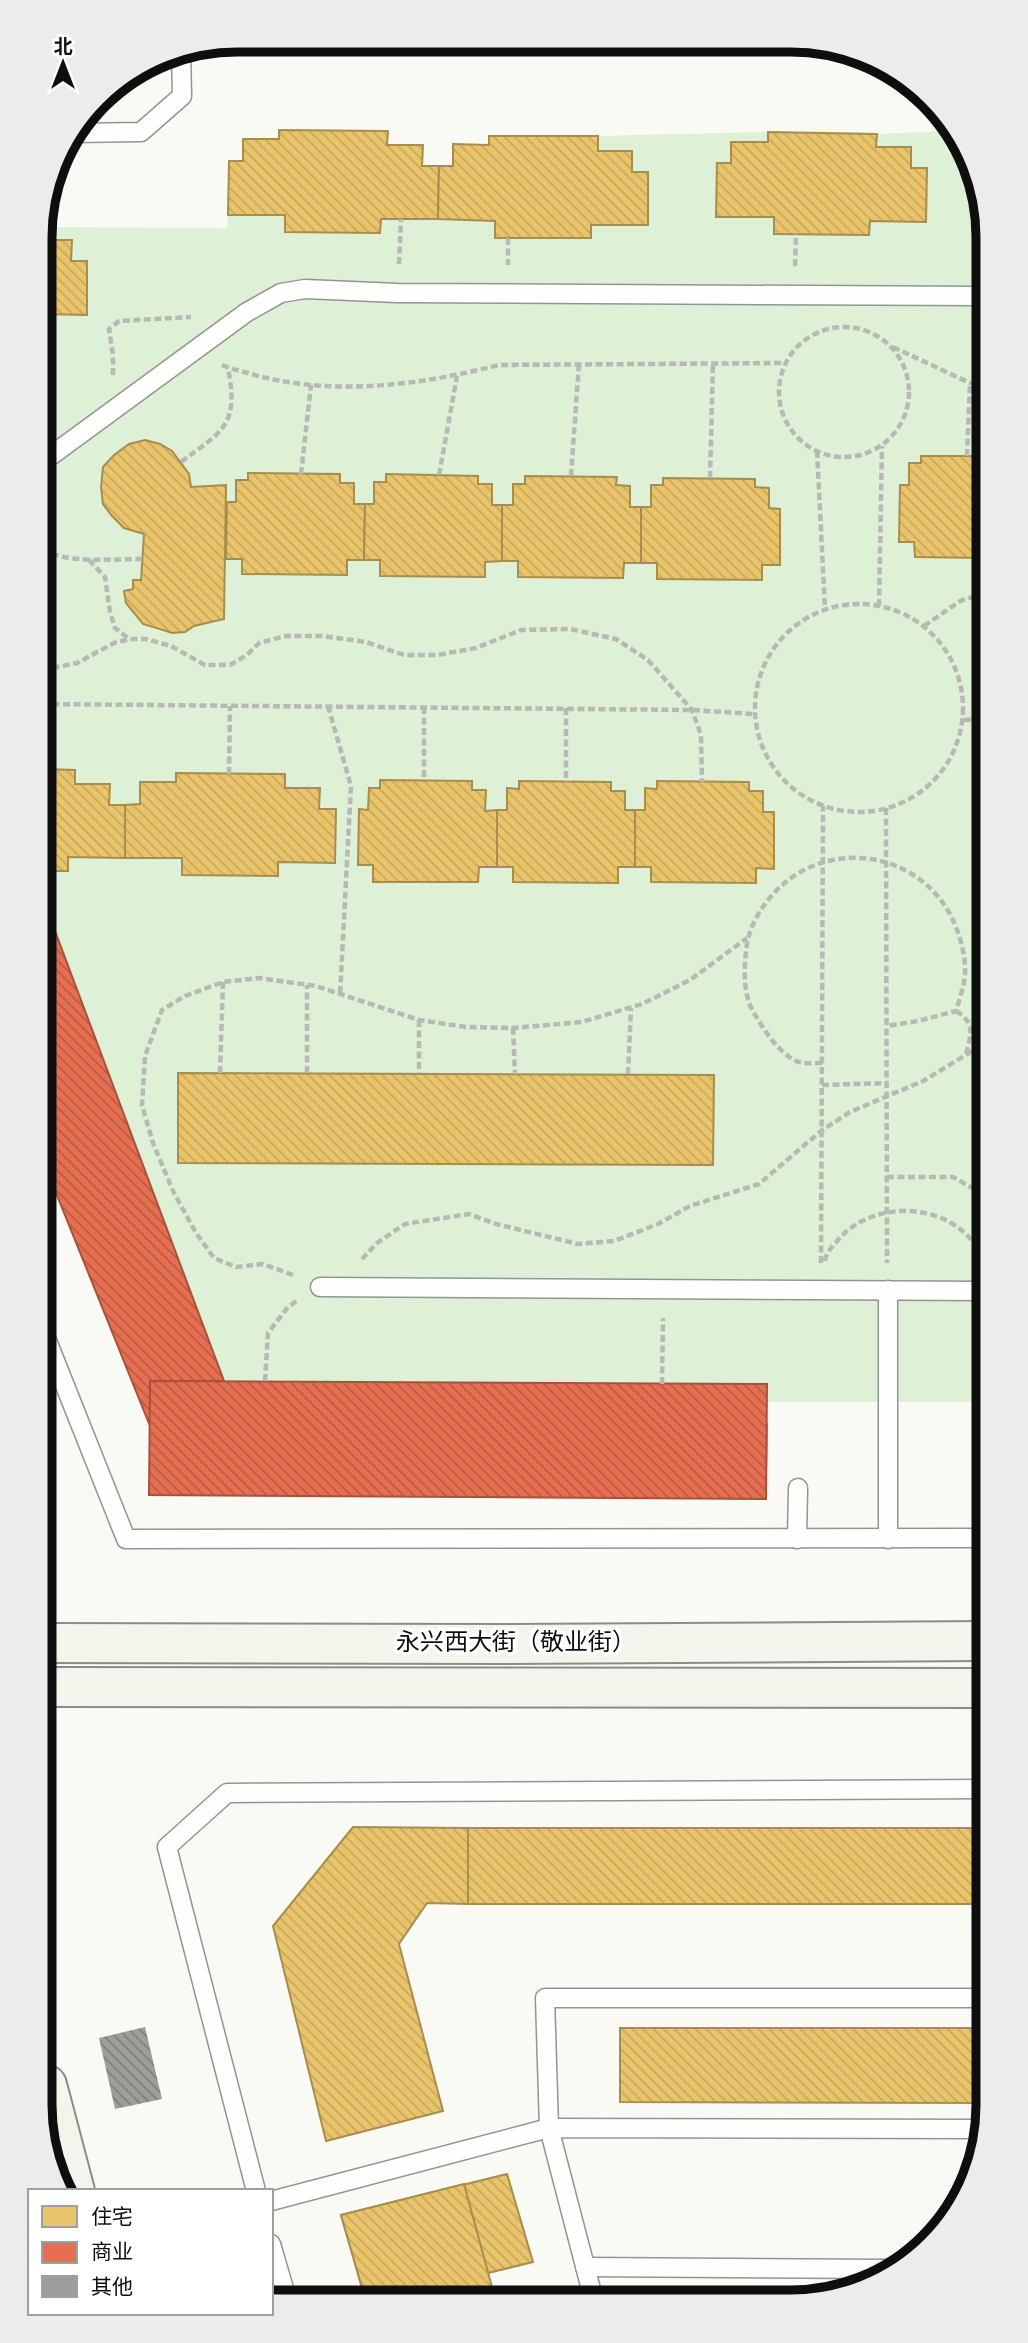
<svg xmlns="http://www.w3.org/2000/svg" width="1028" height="2343" font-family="Spectral,'Noto Sans SC',serif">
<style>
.grass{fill:#def0d5;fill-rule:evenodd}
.homes{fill:url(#homes-back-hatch);stroke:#a78d4e;stroke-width:2}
.shops{fill:url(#shops-back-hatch);stroke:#a6523d;stroke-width:2}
.building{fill:url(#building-back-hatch)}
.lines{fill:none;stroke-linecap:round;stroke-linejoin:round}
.lane-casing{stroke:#949492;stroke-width:21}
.secondary-casing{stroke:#8b8b88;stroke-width:42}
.path{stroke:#b8b8b7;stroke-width:4.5;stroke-dasharray:7 3.5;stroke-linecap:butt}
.lane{stroke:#fefefd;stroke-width:18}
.secondary{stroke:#f3f4eb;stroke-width:38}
.labels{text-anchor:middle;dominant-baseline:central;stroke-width:7;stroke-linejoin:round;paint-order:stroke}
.street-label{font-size:24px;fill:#0e0e0e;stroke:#fff}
.rim{fill:none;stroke:#0e0e0e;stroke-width:9}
</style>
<defs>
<pattern id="homes-back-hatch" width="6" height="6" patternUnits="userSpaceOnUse" patternTransform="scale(1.75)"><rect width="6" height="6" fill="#e9c46a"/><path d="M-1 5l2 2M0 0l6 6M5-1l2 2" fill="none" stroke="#c7a75b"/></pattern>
<pattern id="shops-back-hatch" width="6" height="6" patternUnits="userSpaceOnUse" patternTransform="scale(1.75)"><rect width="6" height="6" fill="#e76f51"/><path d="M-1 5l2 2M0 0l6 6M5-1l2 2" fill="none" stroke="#ba5a42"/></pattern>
<pattern id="building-back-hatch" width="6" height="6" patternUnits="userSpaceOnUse" patternTransform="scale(1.75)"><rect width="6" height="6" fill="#9e9d99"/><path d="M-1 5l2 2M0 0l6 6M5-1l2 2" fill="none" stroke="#7f7e7b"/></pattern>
</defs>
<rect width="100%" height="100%" fill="#fafaf4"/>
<path class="grass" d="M 947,131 L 981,186 L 982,456 L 921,457 L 921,463 L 909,485 L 900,486 L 899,541 L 914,542 L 915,557 L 982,558 L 985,1402 L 767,1402 L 767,1384 L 224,1381 L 43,899 L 43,871 L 67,871 L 68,857 L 182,858 L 183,875 L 278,876 L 278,862 L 335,863 L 319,809 L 319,788 L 285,788 L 285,774 L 176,782 L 140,782 L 140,804 L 109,805 L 109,784 L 75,784 L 74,770 L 43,769 L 41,314 L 87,315 L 87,262 L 71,261 L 71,240 L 41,240 L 41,227 L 227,228 L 228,215 L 285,215 L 285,232 L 380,233 L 381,219 L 495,221 L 495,238 L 590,238 L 591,225 L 648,225 L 648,172 L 632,172 L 632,151 L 598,151 L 598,136 L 768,132 L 768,142 L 732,142 L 731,163 L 717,217 L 774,217 L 774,234 L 869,235 L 870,221 L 926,222 L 927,169 L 911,168 L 911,147 L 876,147 L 877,134 ZM 145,440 C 171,451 186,457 191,487 L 226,485 L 227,502 L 236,502 L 248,480 L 249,473 L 339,474 L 340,483 L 354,483 L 354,504 L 374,504 L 375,482 L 386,482 L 387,474 L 478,476 L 478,484 L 492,484 L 492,505 L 513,505 L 513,484 L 525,484 L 525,476 L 616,477 L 616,485 L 630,486 L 630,507 L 651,507 L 663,485 L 664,478 L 755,479 L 755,487 L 769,488 L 769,508 L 780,509 L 780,565 L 762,565 L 761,580 L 657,579 L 657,563 L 624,563 L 623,578 L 519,577 L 518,561 L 485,562 L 380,576 L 380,560 L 347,560 L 346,575 L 242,574 L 242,559 L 226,559 L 224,619 C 215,621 206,623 197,625 C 191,627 187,631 182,632 C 154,638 129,618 124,592 C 148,585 142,555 144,534 C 137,532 128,531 123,527 C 105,514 94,487 104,467 C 111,451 129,444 145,440 ZM 380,780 L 486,790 L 485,811 L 507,810 L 507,789 L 519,789 L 520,781 L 610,782 L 611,791 L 624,791 L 625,810 L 645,810 L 645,789 L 657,789 L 658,781 L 748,782 L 749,791 L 763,791 L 763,812 L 774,812 L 774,868 L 756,868 L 755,883 L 651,882 L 651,867 L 618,867 L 617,883 L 513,882 L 513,867 L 479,867 L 478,882 L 374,882 L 373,865 L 358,865 L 359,810 L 368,810 L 369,788 L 380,788 ZM 178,1073 L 713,1075 L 712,1165 L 178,1162 Z"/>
<g class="homes">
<path d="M 279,130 L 388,131 L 387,145 L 423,145 L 422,166 L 439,166 L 438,219 L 381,219 L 380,233 L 285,232 L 285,215 L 228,215 L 229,161 L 243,161 L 243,139 L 279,139 Z"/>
<path d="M 768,132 L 877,134 L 876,147 L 911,147 L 911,168 L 927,168 L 926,222 L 870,221 L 869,235 L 774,234 L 774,217 L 716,217 L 717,163 L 731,163 L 731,142 L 768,142 Z"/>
<path d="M 489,136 L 598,136 L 598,151 L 632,151 L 632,172 L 648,172 L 648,225 L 591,225 L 591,238 L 495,238 L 495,221 L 438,219 L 439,166 L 453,166 L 453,144 L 489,145 Z"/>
<path d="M 41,240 L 72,240 L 71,261 L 87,261 L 87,315 L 41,314 Z"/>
<path d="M 145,440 L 160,444 L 172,451 L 189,474 L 191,487 L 226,485 L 224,619 L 194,626 L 185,632 L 172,633 L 143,624 L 126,603 L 124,591 L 133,589 L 133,580 L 141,580 L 144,534 L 124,528 L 112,516 L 103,504 L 101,487 L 103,467 L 114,455 L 129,444 Z"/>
<path d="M 921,456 L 982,456 L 982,558 L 915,557 L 914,542 L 899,542 L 900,485 L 909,485 L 909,463 L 921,463 Z"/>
<path d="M 248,473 L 340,474 L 340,483 L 354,483 L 354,504 L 365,504 L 364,560 L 347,560 L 347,575 L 242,574 L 242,559 L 226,559 L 227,502 L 236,502 L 236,480 L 248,480 Z"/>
<path d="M 386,474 L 478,476 L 478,484 L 492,484 L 492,505 L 502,505 L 502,561 L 485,562 L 485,577 L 380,576 L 380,560 L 364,560 L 365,504 L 374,504 L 374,482 L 386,482 Z"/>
<path d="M 525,476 L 617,477 L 616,485 L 630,486 L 630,507 L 641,507 L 641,563 L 624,563 L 623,578 L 518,577 L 518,561 L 502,561 L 502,505 L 513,505 L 513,484 L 525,484 Z"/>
<path d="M 663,478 L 755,479 L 755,487 L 769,488 L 769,508 L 780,509 L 780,565 L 762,565 L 762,580 L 657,579 L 657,563 L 641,563 L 641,507 L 651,507 L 651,485 L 663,485 Z"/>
<rect x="982" y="759" width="1" height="89"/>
<path d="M 42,769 L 75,770 L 75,784 L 110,784 L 109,805 L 125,805 L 125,858 L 68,857 L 68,871 L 43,871 Z"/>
<path d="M 176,773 L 285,774 L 285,788 L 320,788 L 319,809 L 336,809 L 335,863 L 278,862 L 278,876 L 182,875 L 182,858 L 125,858 L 125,805 L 140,804 L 140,782 L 176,782 Z"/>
<path d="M 380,780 L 472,781 L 472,790 L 486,790 L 485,811 L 497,810 L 497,867 L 479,867 L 478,882 L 373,882 L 373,865 L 358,865 L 359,809 L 368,810 L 369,788 L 380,788 Z"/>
<path d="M 519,781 L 611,782 L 611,791 L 625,791 L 625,810 L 635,810 L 635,867 L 618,867 L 618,883 L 513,882 L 513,867 L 497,867 L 497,810 L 507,810 L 507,788 L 519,789 Z"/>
<path d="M 657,781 L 749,782 L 749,791 L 763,791 L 763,812 L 774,812 L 774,869 L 756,868 L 756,883 L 651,882 L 651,867 L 635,867 L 635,810 L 645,810 L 645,788 L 657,789 Z"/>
<path d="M 178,1073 L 714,1075 L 713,1165 L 178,1163 Z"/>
<path d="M 212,1387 L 321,1388 L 321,1402 L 356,1402 L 356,1423 L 372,1423 L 371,1477 L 314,1476 L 314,1490 L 218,1489 L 218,1472 L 161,1471 L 162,1418 L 176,1418 L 176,1396 L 212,1396 Z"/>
<path d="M 609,1388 L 717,1390 L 717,1403 L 752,1403 L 752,1424 L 767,1424 L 766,1478 L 710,1477 L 710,1491 L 614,1490 L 614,1473 L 557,1473 L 558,1419 L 572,1419 L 572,1398 L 609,1398 Z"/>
<path d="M 353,1827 L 468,1828 L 468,1904 L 427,1903 L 399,1944 L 443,2111 L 326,2141 L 273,1926 Z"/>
<path d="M 468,1828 L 986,1828 L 987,1904 L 468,1904 Z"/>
<path d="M 620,2028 L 987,2028 L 987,2103 L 620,2102 Z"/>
<path d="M 507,2174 L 533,2262 L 386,2298 L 365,2298 L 341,2215 Z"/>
<path d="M 464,2184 L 495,2298 L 365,2298 L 341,2215 Z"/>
</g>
<g class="shops">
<path d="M 122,80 L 122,92 L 105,92 L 107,89 Z"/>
<path d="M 43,899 L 224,1381 L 150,1381 L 150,1426 L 44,1163 Z"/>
<path d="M 150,1381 L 767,1384 L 766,1499 L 149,1495 Z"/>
</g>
<path class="building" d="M 145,2027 L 162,2099 L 115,2109 L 99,2038 Z"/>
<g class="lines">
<g class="lane-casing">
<g id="lane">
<path d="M 74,133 L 141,132 L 182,96 L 181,51"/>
<path d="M 41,463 L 247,312 L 281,293 L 305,289 L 397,293 L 981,296"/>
<path d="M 320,1287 L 985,1291"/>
<path d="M 888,1290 L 888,1539"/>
<path d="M 44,1333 L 126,1539 L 985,1538"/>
<path d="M 797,1539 L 798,1488"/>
<path d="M 256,2191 L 167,1847 L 227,1793 L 986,1789"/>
<path d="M 271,2201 L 549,2128 L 985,2129"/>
<path d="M 271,2244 L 287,2299"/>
<path d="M 585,2267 L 886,2269"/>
<path d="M 593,2297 L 549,2128 L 545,1998 L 987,1998"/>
</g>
</g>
<g class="secondary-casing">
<g id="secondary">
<path d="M 45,1643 L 503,1644 L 986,1641"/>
<path d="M 46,1687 L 986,1688"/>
<path d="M 47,2085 L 75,2191"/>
</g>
</g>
<g class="path">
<path d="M 508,238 L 508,265"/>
<path d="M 399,264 L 401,219"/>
<path d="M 795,266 L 796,234"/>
<circle cx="844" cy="392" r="65"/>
<path d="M 893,347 L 970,383 L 982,385"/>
<path d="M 222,365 C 234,370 246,372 258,376 C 339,396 419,385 499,365 L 787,363"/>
<path d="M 113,375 L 113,355 L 109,329 L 119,321 L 191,317"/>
<path d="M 817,451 L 825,609"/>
<path d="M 967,456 L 970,383"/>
<path d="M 181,462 C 224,430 239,425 228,368"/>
<path d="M 301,474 L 311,385"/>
<path d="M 439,475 L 457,376"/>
<path d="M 571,476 L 579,363"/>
<path d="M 710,478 L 713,363"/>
<path d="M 42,550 C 72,564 109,559 142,559"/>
<path d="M 89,560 L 105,577 L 110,612 L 115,628 L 129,639"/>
<circle cx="859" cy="708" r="104"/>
<path d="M 879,606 L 882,446"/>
<path d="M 924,626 L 960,601 L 982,594"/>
<path d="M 42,665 L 57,667 L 77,663 L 114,643 L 130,639 L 146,639 L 171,646 L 205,665 L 230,665 L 247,655 L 259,643 L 286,636 L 322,636 L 366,642 L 404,655 L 437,655 L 476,648 L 521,630 L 570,629 L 616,639 L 648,660 L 692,710 L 701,735 L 702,782"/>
<path d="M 42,704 L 692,710 L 754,714"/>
<path d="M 328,706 L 351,786 L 340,995"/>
<path d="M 424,707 L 424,780"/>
<path d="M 566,708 L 566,782"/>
<path d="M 964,720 L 983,719"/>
<path d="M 229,774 L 230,706"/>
<path d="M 886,808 L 887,1263"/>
<path d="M 956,1011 C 977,1024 970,1035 966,1055"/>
<path d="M 419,1020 L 419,1073"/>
<path d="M 513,1028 L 515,1074"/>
<path d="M 822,1063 C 814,1063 802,1064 796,1061 C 777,1051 765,1031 754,1013 C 743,995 744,971 746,951 C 748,929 759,910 773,894 C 825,837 917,849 952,918 C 960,935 966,955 965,975 C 964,987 959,1000 956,1011 L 918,1021 L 887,1026"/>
<path d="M 220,1073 L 223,982"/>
<path d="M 307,1073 L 307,985"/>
<path d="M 628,1074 L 631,1008"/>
<path d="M 822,1085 L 887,1083"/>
<path d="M 887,1177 L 953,1177 L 984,1195"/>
<path d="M 362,1259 L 377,1243 L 405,1224 L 469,1214 L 496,1224 L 578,1244 L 614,1241 L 658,1224 L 690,1206 L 759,1184 L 821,1131 L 850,1112 L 923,1081 L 984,1044"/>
<path d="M 825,1261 C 826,1252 833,1246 839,1239 C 878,1194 965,1204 984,1263"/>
<path d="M 821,1263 L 823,806"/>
<path d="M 293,1275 L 263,1264 L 236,1267 L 214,1258 L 196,1233 L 174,1193 L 153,1143 L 142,1105 L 145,1056 L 162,1010 L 185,996 L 223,982 L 259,978 L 316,986 L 419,1020 L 466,1027 L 513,1028 L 582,1022 L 642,1004 L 690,980 L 747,938"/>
<path d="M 265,1381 L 268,1333 L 288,1307 L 298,1300"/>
<path d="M 662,1384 L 663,1318"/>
</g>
<use href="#lane" class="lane"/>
<use href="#secondary" class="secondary"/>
</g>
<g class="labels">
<g class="street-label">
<text x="516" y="1643">永兴西大街（敬业街）</text>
</g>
</g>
<path d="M0 0H1028V2343H0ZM237 52H791A185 185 0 0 1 976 237V2105A185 185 0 0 1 791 2290H237A185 185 0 0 1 52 2105V237A185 185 0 0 1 237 52Z" fill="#ececec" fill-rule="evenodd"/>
<path class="rim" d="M237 52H791A185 185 0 0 1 976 237V2105A185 185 0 0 1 791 2290H237A185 185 0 0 1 52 2105V237A185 185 0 0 1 237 52Z"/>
<rect x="28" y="2189" width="245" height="126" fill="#ffffff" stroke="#9f9f9f" stroke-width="2"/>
<rect x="42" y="2206" width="35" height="21" fill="#e9c46a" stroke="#9f9f9f" stroke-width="2"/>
<text x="91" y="2224" font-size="21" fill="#0e0e0e">住宅</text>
<rect x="42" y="2242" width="35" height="21" fill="#e76f51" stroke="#9f9f9f" stroke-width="2"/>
<text x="91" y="2259" font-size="21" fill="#0e0e0e">商业</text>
<rect x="42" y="2276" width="35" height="21" fill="#9e9d99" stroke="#9f9f9f" stroke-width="2"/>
<text x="91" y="2294" font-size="21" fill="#0e0e0e">其他</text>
<g transform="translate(63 63)" stroke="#ffffff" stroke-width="5" paint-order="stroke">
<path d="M0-5L12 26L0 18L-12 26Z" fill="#0e0e0e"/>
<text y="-10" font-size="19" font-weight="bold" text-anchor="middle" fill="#0e0e0e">北</text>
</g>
</svg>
